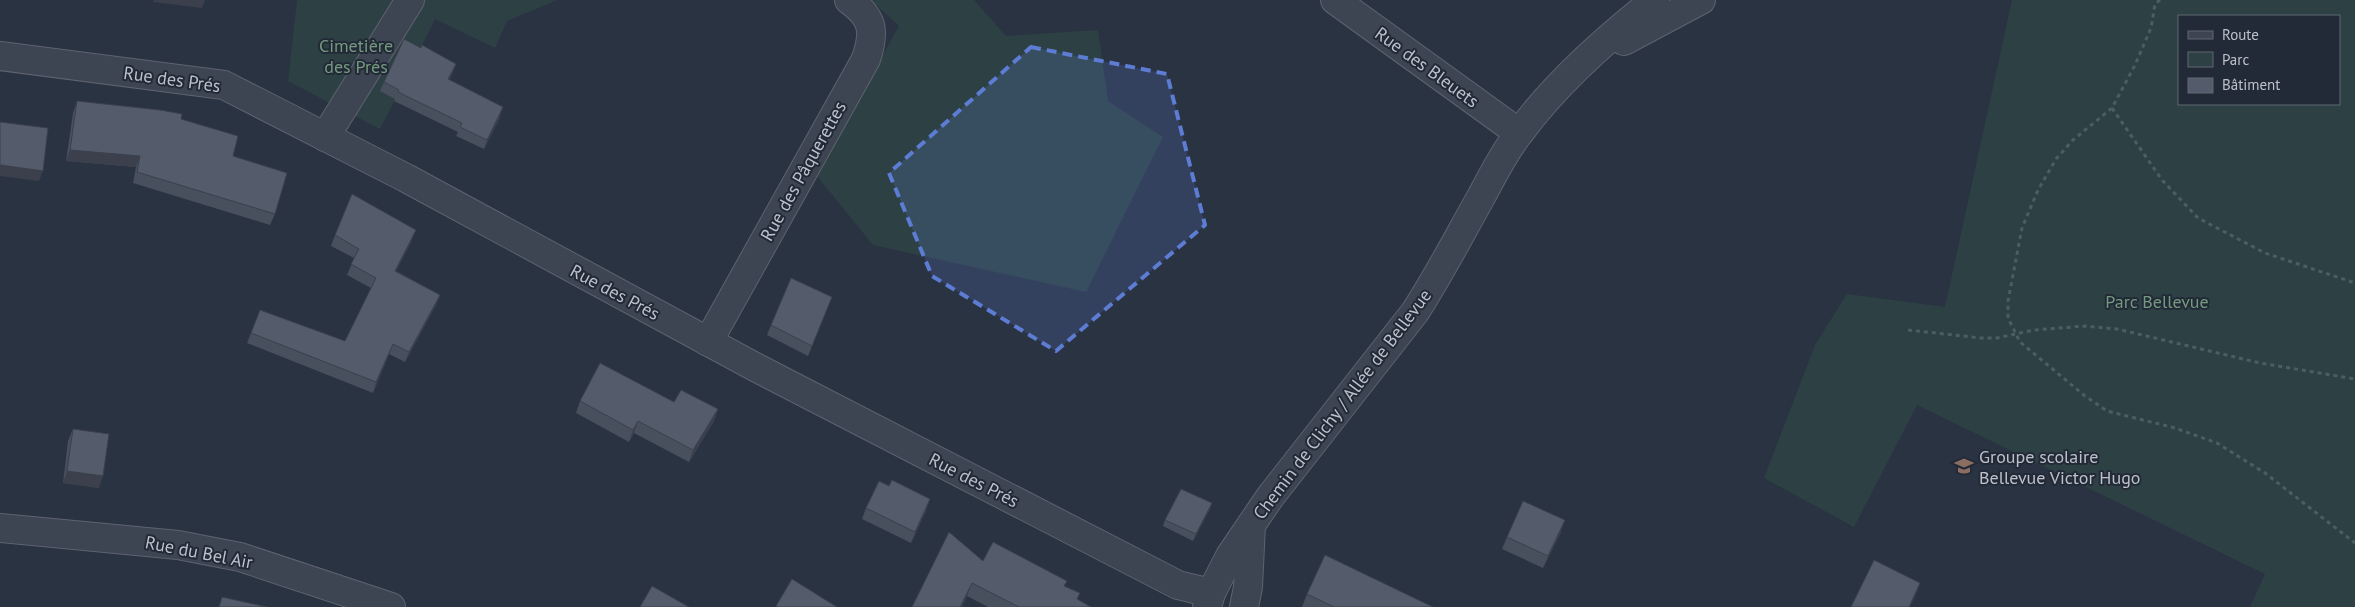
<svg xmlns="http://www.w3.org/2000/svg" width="2355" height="607" font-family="'PT Sans',sans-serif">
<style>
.green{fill:#2d4144;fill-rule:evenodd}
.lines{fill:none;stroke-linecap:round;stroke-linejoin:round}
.minor-casing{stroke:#5d636f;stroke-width:30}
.path{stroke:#4c5e61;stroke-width:3;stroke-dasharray:4 4;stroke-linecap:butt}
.minor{stroke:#3e4552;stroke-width:28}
.wall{fill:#484f5d}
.shaded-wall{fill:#3b404c}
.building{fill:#545c6c;stroke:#3b404c}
.marked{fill:#5d7cd3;fill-opacity:0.2;stroke:#5d7cd3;stroke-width:4;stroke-dasharray:10 6;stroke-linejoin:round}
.labels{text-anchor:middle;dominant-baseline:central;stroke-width:4;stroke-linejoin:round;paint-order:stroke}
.park-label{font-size:18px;fill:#759a7f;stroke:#232a37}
.street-label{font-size:18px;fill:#bcc1cb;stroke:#232a37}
.poi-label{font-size:18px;fill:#bcc1cb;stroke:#232a37;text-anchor:start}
</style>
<rect width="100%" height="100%" fill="#2a3342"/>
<g class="green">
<path d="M 297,0 L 557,0 L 507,21 L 495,48 L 435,19 L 380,129 L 288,81 Z"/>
<path d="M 871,0 L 974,0 L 1006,36 L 1098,30 L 1108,101 L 1163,137 L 1086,292 L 873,245 L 816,175 L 899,26 Z"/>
<path d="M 2012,0 L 2355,0 L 2355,607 L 2250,607 L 2265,574 L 1917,405 L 1854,527 L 1764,478 L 1815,345 L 1847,294 L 1945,307 ZM 2179,16 L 2339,16 L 2339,104 L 2179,104 Z"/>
</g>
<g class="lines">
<g class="minor-casing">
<g id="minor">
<path d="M 1335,0 L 1519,133"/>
<path d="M 1624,41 L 1701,0"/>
<path d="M 0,56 L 224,85 L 406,178 L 757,368 L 1178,585 L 1211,593"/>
<path d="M 325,137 L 410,0"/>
<path d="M 708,342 L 866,59 C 875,32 874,18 849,0"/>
<path d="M 0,528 L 178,545 L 240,557 L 391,607"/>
<path d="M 1207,607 L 1211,593 L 1230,556 L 1270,497 L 1415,312 C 1439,275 1459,236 1481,197 C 1493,175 1504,152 1520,132 C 1556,83 1608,37 1655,0"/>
<path d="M 1244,607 L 1248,587 L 1251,525"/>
</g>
</g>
<g class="path">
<path d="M 2160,0 L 2155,4 L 2151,28 L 2135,65 L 2112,108 L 2073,140 L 2056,159 L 2038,190 L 2022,228 L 2008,301 L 2008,318 L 2020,342 L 2085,396 L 2107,411 L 2175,428 L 2217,443 L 2265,473 L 2355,543"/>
<path d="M 2112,108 L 2162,180 L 2198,218 L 2265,253 L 2355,283"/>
<path d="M 1908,330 L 1981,338 L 1997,338 L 2034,330 L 2085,326 L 2117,329 L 2260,363 L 2355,379"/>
</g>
<use href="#minor" class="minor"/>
</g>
<g class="wall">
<path d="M 456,64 L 449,80 L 500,117 L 484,149 L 456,136 L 458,132 L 394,101 L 395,99 L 380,91 L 384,82 Z"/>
<path d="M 77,101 L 181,119 L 233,156 L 275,214 L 270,225 L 133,183 L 136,167 L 66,161 L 73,113 Z"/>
<path d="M 335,235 L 412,240 L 396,271 L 440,295 L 436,305 L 405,362 L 389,354 L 373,393 L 247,343 L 260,310 L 345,341 L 371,288 L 347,275 L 354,258 L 331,246 Z"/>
<path d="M 832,297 L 808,356 L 767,335 L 771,325 Z"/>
<path d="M 580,401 L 674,402 L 718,409 L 714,421 L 689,462 L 634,433 L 629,442 L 576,413 Z"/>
<path d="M 73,429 L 99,488 L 63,483 L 68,441 Z"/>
<path d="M 889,486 L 926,511 L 911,543 L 862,519 L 866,508 Z"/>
<path d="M 1210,509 L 1193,541 L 1163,526 L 1165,520 Z"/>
<path d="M 1561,532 L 1543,568 L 1502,549 L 1507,537 Z"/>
<path d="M 983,561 L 1065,586 L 1078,600 L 1091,607 L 988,607 L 967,596 L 962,607 L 912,607 Z"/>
<path d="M 1307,594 L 1433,607 L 1302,607 Z"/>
</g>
<g class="shaded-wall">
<path d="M 154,0 L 205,0 L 202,8 L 153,2 Z"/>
<path d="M 456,64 L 453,73 L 445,88 L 448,79 Z"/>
<path d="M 503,107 L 500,117 L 484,149 L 487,140 Z"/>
<path d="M 70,150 L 140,156 L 136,167 L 66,161 Z"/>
<path d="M 0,165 L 43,171 L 39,181 L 0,176 Z"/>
<path d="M 416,230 L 412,240 L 391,281 L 395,271 Z"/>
<path d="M 440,295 L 436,305 L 405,362 L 409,352 Z"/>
<path d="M 393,344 L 389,354 L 373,393 L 376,382 Z"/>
<path d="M 718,409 L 714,421 L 689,462 L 693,450 Z"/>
<path d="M 638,421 L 634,433 L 629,442 L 633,430 Z"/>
<path d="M 67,471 L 103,476 L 99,488 L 63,483 Z"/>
<path d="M 930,499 L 926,511 L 911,543 L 915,532 Z"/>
<path d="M 1212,503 L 1210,509 L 1193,541 L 1196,534 Z"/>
<path d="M 1565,520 L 1561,532 L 1543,568 L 1548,556 Z"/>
<path d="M 972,583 L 967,596 L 962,607 L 960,607 Z"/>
<path d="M 1920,583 L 1916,595 L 1910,607 L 1909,607 Z"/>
</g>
<g class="building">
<path d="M 404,39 L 421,48 L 422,45 L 456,64 L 448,79 L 503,107 L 487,140 L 460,127 L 462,123 L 398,92 L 399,90 L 384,82 Z"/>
<path d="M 77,101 L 160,110 L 182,114 L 181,119 L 238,136 L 233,156 L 287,173 L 275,214 L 137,172 L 140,156 L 70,150 Z"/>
<path d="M 0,122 L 48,128 L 43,171 L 0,165 Z"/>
<path d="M 352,194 L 416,230 L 395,271 L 440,295 L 409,352 L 393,344 L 376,382 L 251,333 L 260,310 L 345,341 L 376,278 L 351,264 L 359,249 L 335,235 Z"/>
<path d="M 791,278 L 832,297 L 812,346 L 771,325 Z"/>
<path d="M 600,363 L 674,402 L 681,390 L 718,409 L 693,450 L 638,421 L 633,430 L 580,401 Z"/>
<path d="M 73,429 L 109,434 L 103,476 L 67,471 Z"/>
<path d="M 892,480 L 930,499 L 915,532 L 866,508 L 879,481 L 889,486 Z"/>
<path d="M 1181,489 L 1212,503 L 1196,534 L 1165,520 Z"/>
<path d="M 1523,501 L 1565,520 L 1548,556 L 1507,537 Z"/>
<path d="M 949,532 L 983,561 L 993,542 L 1067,581 L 1064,586 L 1080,593 L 1077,599 L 1091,607 L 1019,607 L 972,583 L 960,607 L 912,607 Z"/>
<path d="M 1325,555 L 1433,607 L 1334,607 L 1307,594 Z"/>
<path d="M 1874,560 L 1920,583 L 1909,607 L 1851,607 Z"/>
<path d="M 792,579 L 837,607 L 778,607 L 776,606 Z"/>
<path d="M 652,586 L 689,607 L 640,607 Z"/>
<path d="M 222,597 L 267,607 L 219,607 Z"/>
</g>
<path class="marked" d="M 1031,47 L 1167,74 L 1205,225 L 1056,351 L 932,276 L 889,173 Z"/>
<defs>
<g id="school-bare" transform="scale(1.5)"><path d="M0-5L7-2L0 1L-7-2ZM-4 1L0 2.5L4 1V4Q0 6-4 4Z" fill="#8d6e63" stroke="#232a37" stroke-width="2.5" paint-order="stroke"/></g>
</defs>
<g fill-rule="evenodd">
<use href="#school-bare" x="1964" y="466"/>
</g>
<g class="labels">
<g class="park-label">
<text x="356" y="45">Cimetière<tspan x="356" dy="21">des Prés</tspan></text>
<text x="2157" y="301">Parc Bellevue</text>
</g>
<g class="street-label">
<text transform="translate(1427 67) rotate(36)">Rue des Bleuets</text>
<text transform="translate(172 79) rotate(8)">Rue des Prés</text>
<text transform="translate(803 171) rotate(-61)">Rue des Pâquerettes</text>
<text transform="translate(615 292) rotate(28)">Rue des Prés</text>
<text transform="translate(1342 404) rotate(-53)">Chemin de Clichy / Allée de Bellevue</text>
<text transform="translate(974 480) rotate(27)">Rue des Prés</text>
<text transform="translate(199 552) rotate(11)">Rue du Bel Air</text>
</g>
<g class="poi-label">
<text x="1979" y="456">Groupe scolaire<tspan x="1979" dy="21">Bellevue Victor Hugo</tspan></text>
</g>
</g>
<rect x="2178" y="15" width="162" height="90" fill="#232a37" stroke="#606672"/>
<rect x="2188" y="31" width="25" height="8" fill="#3e4552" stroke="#606672"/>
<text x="2222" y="40" font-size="15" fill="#bcc1cb">Route</text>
<rect x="2188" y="52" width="25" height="15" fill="#2d4144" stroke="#606672"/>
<text x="2222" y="65" font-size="15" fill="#bcc1cb">Parc</text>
<rect x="2188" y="78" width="25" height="15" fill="#545c6c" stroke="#606672"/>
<text x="2222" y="90" font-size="15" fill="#bcc1cb">Bâtiment</text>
</svg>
